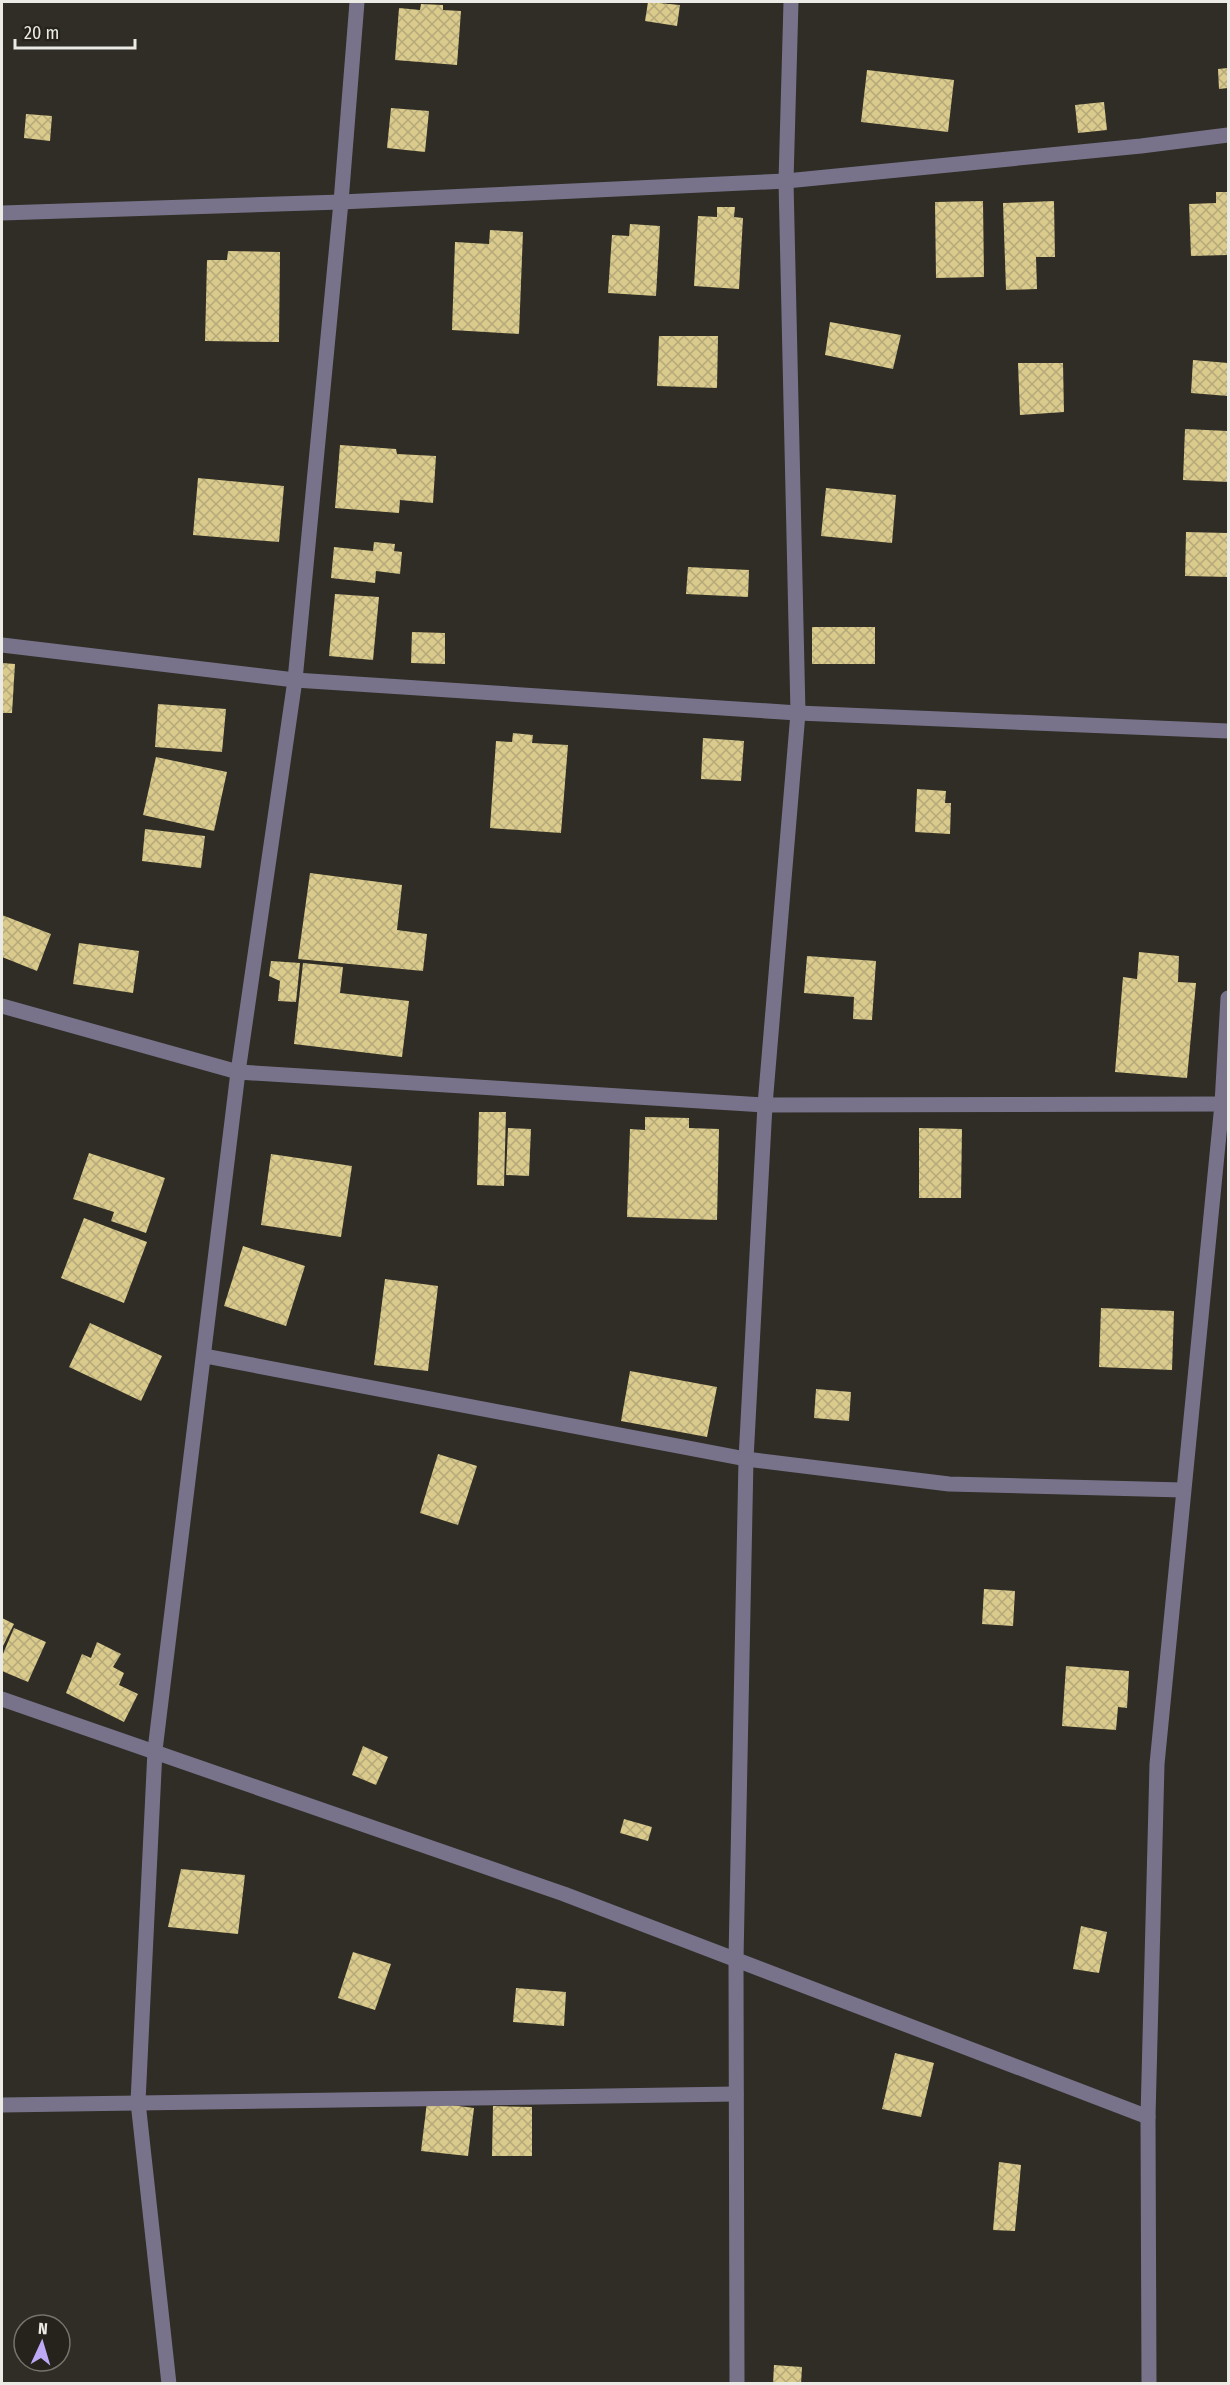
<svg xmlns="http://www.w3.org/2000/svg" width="1230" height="2385" font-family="'Fira Sans Condensed',sans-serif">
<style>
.building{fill:url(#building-cross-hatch)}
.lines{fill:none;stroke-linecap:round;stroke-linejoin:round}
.minor{stroke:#78738b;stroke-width:15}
</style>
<defs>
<pattern id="building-cross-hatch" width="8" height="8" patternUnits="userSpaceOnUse" patternTransform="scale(1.5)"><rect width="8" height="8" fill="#daca8b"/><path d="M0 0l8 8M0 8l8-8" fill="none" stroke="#b5a97a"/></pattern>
</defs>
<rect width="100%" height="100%" fill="#2f2d25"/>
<g class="building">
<path d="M 648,2 L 680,5 L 677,26 L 645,21 Z"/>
<path d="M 421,4 L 443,5 L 443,10 L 461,11 L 457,65 L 395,60 L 399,8 L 420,10 Z"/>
<path d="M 1228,68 L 1228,88 L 1219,89 L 1218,69 Z"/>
<path d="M 867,70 L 954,80 L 948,132 L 861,122 Z"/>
<path d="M 1104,102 L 1107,130 L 1078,133 L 1075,105 Z"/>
<path d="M 391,108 L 429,111 L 425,152 L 387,148 Z"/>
<path d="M 26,114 L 52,116 L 50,141 L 24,138 Z"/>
<path d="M 1216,192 L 1228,192 L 1228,255 L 1191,256 L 1189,204 L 1216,203 Z"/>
<path d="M 983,201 L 984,277 L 936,278 L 935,202 Z"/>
<path d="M 1054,201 L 1055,257 L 1036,257 L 1037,289 L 1006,290 L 1003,203 Z"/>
<path d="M 717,207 L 735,207 L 734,217 L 743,218 L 739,289 L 694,286 L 698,216 L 717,217 Z"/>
<path d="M 630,224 L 660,226 L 656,296 L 608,293 L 612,235 L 629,236 Z"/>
<path d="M 490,230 L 523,232 L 519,334 L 452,330 L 455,242 L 489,244 Z"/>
<path d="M 228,251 L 280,252 L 279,342 L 205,341 L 207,260 L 227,260 Z"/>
<path d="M 830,322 L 901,335 L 893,369 L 825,355 Z"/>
<path d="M 659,336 L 718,336 L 717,388 L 657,386 Z"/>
<path d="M 1193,360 L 1228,363 L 1228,396 L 1191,393 Z"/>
<path d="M 1018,363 L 1063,363 L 1064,412 L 1020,415 Z"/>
<path d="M 1185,429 L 1228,431 L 1228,482 L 1183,480 Z"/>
<path d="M 340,445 L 396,449 L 397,454 L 436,456 L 433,503 L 400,500 L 399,513 L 335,508 Z"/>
<path d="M 198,478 L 284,486 L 279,542 L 193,535 Z"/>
<path d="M 826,488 L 896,495 L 892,543 L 821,536 Z"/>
<path d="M 1186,532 L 1228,533 L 1228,577 L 1185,576 Z"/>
<path d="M 374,542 L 395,544 L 394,551 L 402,552 L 400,574 L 376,571 L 375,583 L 331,578 L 334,547 L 373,551 Z"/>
<path d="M 688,567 L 749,570 L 748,597 L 686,594 Z"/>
<path d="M 335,594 L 379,597 L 373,660 L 329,656 Z"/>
<rect x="812" y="627" width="63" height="37"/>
<path d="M 412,632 L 445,633 L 445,664 L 411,663 Z"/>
<path d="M 2,663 L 15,664 L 12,713 L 2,713 Z"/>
<path d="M 158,704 L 226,709 L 222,752 L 155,747 Z"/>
<path d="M 513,733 L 533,735 L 532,743 L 568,745 L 561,833 L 490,828 L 496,741 L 512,742 Z"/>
<path d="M 703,738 L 744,741 L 741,781 L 701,779 Z"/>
<path d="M 156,757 L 227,772 L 214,831 L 143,815 Z"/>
<path d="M 917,789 L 946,791 L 945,803 L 951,803 L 950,834 L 915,832 Z"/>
<path d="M 145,829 L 205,836 L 201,868 L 142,861 Z"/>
<path d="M 310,873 L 402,885 L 397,930 L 427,934 L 423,971 L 298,959 Z"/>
<path d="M 2,915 L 51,934 L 37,971 L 2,957 Z"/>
<path d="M 79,943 L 139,951 L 133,993 L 73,984 Z"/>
<path d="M 1139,952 L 1179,956 L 1178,982 L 1196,983 L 1187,1078 L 1115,1072 L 1123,977 L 1137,979 Z"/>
<path d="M 807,956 L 876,961 L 872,1020 L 853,1019 L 854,997 L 804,993 Z"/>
<path d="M 271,961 L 300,963 L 296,1002 L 278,1001 L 280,981 L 269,976 Z"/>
<path d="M 303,963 L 343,967 L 340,993 L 409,1001 L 402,1057 L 294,1044 Z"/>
<path d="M 479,1112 L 506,1112 L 504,1186 L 477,1185 Z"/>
<path d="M 645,1117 L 689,1118 L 689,1128 L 719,1129 L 717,1220 L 627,1217 L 630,1129 L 645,1130 Z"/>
<path d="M 508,1128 L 531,1129 L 529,1176 L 506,1175 Z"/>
<path d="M 919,1128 L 962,1129 L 961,1198 L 919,1198 Z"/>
<path d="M 89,1153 L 165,1178 L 146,1233 L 111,1221 L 114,1212 L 73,1199 Z"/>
<path d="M 271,1154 L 352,1166 L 341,1237 L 261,1225 Z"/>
<path d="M 84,1218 L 147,1242 L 124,1303 L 61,1278 Z"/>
<path d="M 243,1246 L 305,1266 L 286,1326 L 224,1306 Z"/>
<path d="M 385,1279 L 438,1286 L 428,1371 L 374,1365 Z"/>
<path d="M 1101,1308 L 1174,1311 L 1172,1370 L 1099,1367 Z"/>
<path d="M 90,1323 L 162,1356 L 141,1401 L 69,1367 Z"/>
<path d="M 630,1371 L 717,1387 L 707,1437 L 621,1421 Z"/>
<path d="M 816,1389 L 851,1392 L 849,1421 L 814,1418 Z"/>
<path d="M 438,1454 L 477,1466 L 458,1525 L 420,1513 Z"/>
<path d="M 984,1589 L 1015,1591 L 1013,1626 L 982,1624 Z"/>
<path d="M 2,1618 L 14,1624 L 2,1648 Z"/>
<path d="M 14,1628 L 46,1642 L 28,1682 L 2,1671 L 2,1656 Z"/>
<path d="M 97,1642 L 121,1654 L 113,1667 L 124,1673 L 119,1685 L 138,1694 L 124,1722 L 66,1693 L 82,1654 L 91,1658 Z"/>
<path d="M 1066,1666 L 1129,1671 L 1127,1708 L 1118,1707 L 1116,1730 L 1062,1726 Z"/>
<path d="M 363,1746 L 388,1757 L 376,1785 L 352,1775 Z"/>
<path d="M 624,1819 L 652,1827 L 648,1841 L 620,1833 Z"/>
<path d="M 181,1869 L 245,1875 L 238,1934 L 168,1927 Z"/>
<path d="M 1081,1926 L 1107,1932 L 1099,1973 L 1073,1969 Z"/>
<path d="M 353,1952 L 391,1964 L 375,2010 L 338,1998 Z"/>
<path d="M 516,1988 L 566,1992 L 564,2026 L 513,2022 Z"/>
<path d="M 895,2053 L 934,2063 L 921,2117 L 882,2109 Z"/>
<path d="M 427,2102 L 474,2108 L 468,2156 L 421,2151 Z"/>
<path d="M 493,2106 L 532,2107 L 532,2156 L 492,2156 Z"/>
<path d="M 999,2162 L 1021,2165 L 1015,2231 L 993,2230 Z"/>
<path d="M 774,2365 L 802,2367 L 801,2384 L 773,2384 Z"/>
</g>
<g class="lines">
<g class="minor">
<path d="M 2,213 L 341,202 L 786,181 L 1141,146 L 1228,135"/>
<path d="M 2,645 L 295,680 L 798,713 L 1228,731"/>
<path d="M 2,1006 L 238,1072 L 765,1105 L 1222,1104"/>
<path d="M 205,1356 L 746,1459 L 949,1484 L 1183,1490"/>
<path d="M 2,1699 L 564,1894 L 1148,2117"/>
<path d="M 2,2105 L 736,2094"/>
<path d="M 169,2384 L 138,2102 L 155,1750 L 238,1072 L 295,680 L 341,202 L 357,2"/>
<path d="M 737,2384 L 736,1959 L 746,1459 L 765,1105 L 798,713 L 786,181 L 791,2"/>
<path d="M 1149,2384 L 1148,2117 L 1157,1764 L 1222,1104 L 1228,998"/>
</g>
</g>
<rect width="1230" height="2385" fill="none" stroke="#ebeae5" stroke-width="6"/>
<g transform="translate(42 2343) rotate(4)"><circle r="28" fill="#25231c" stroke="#74736c" stroke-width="1.5"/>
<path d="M0-4.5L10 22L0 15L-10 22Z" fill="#bda9f5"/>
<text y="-9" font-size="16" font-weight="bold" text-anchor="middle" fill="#ebeae5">N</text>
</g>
<path d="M15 39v9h120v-9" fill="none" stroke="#ebeae5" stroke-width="3"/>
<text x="24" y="39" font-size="18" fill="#ebeae5" stroke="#25231c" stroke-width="4.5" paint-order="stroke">20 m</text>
</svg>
